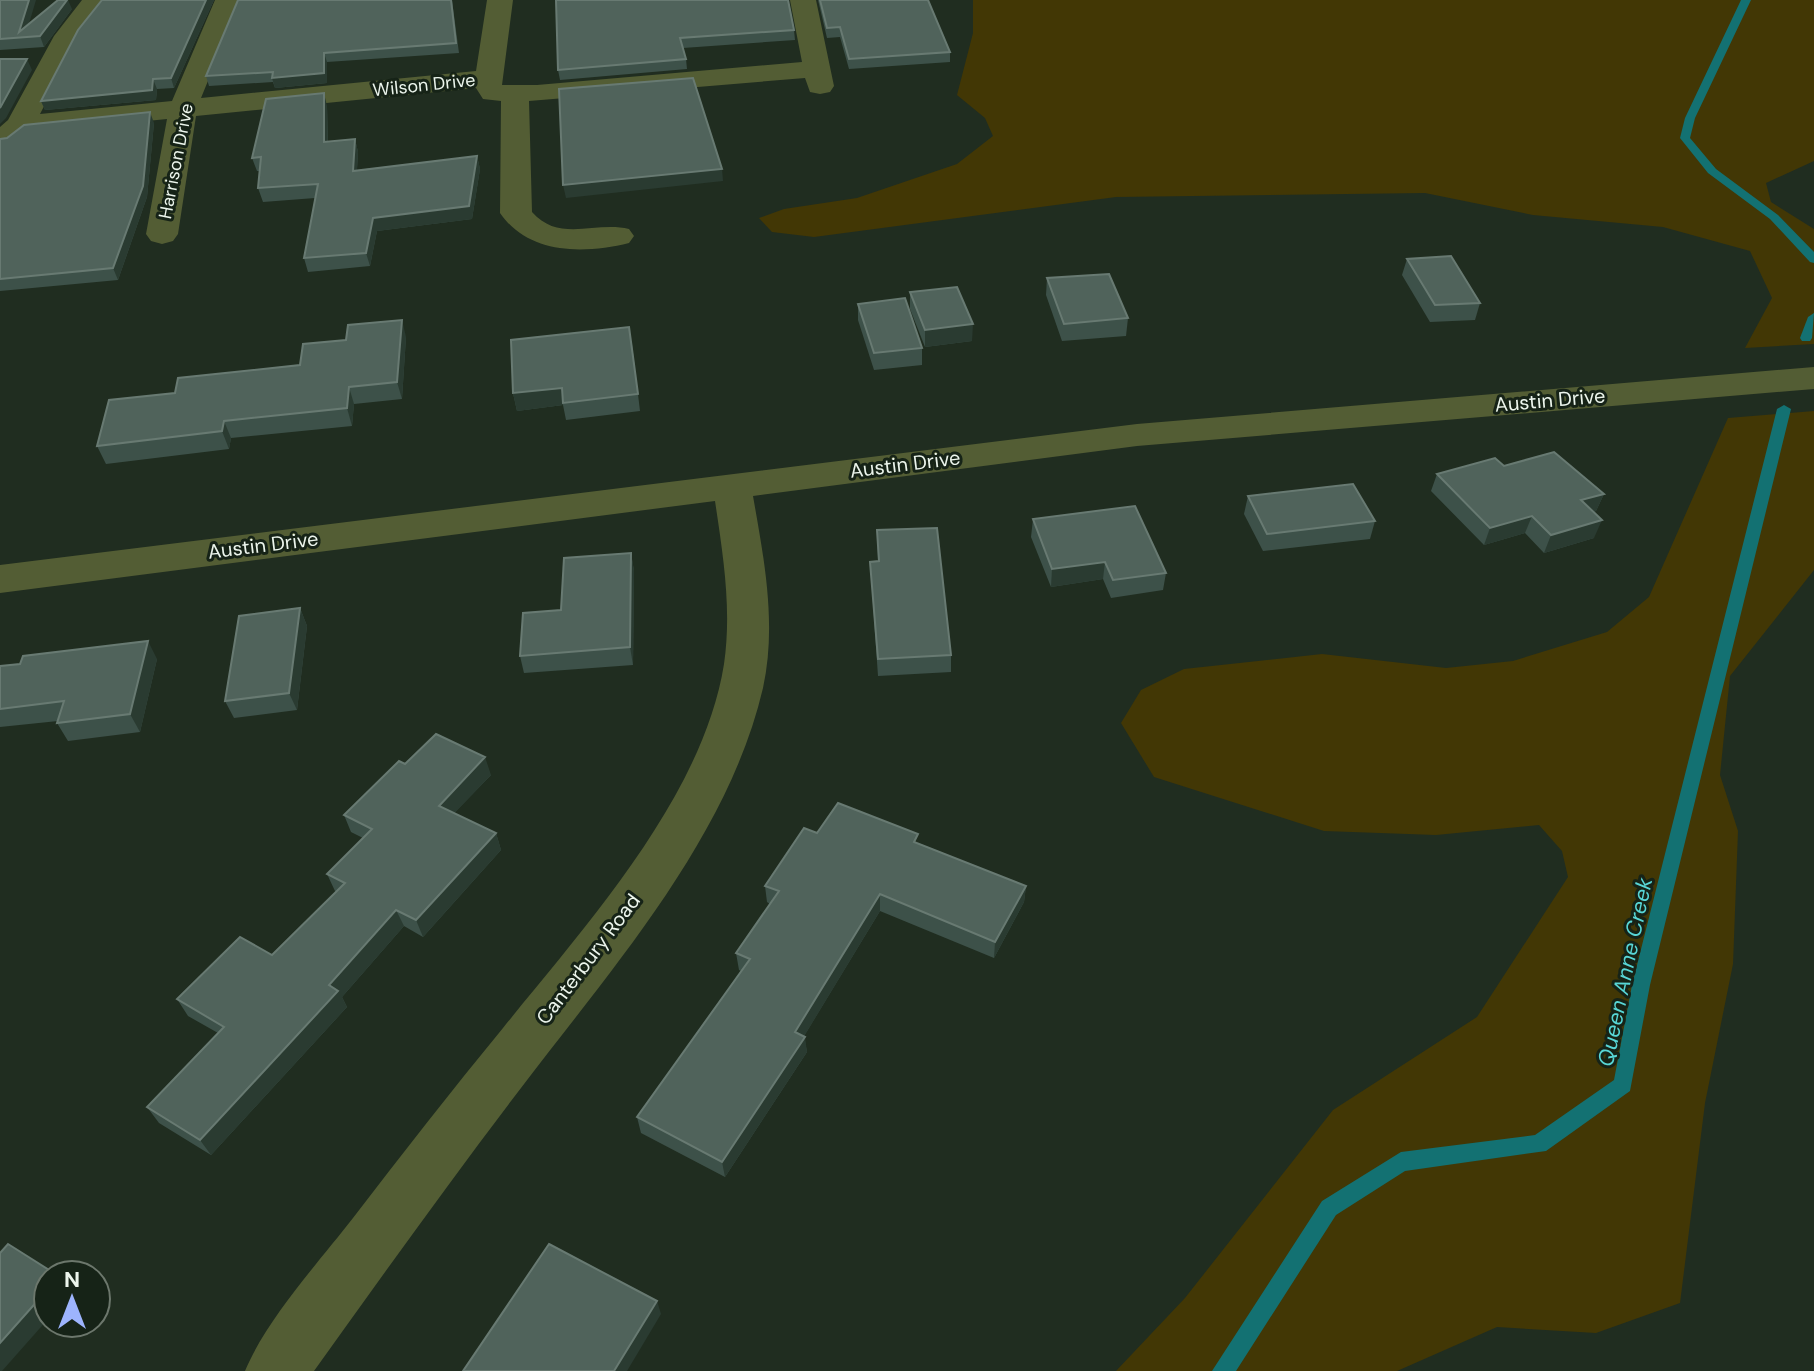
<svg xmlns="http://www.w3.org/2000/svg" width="1814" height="1371" font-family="'DM Sans',sans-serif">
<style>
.green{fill:#423705}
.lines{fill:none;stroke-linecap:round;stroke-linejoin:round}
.stream{fill:#137172;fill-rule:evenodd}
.minor{fill:#535d34;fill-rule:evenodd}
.wall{fill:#3d5149}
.shaded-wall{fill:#2a3b31}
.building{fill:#50635b;stroke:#687a72;stroke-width:2}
.labels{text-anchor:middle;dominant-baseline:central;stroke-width:6;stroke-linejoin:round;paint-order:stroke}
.far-street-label{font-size:18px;fill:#ecf5ec;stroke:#162317}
.street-label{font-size:20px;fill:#ecf5ec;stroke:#162317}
.water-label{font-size:22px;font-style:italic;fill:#58d6d6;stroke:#162317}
</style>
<rect width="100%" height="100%" fill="#202d20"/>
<g class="green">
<path d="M 973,0 L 1814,0 L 1814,161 L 1766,183 L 1771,202 L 1814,229 L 1814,344 L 1745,348 L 1772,298 L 1750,251 L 1663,227 L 1533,215 L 1425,193 L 1116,197 L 814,237 L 772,232 L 759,218 L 784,209 L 857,198 L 957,164 L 993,136 L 985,118 L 957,95 L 973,33 Z"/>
<path d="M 1814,411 L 1814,570 L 1730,676 L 1720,775 L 1738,831 L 1733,964 L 1705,1103 L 1680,1303 L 1596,1333 L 1497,1327 L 1397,1371 L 1116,1371 L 1185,1298 L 1333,1110 L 1477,1017 L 1568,877 L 1562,851 L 1539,825 L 1436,835 L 1324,831 L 1154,777 L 1121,723 L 1141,690 L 1184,669 L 1322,654 L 1446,668 L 1513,661 L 1607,632 L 1649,597 L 1728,418 Z"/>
</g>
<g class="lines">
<g class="stream">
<path d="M 1741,0 L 1751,0 L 1695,118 L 1690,138 L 1716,169 L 1778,215 L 1814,252 L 1814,263 L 1810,262 L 1770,219 L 1708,173 L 1680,138 L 1685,118 Z"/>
<path d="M 1814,313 L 1812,338 L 1810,341 L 1802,341 L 1800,338 L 1808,317 Z"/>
<path d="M 1784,405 L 1791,409 L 1650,985 L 1630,1091 L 1546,1151 L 1405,1171 L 1336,1215 L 1236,1371 L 1212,1371 L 1322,1201 L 1401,1152 L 1535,1135 L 1614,1080 L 1632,985 L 1777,409 Z"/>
</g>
<g class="minor">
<path d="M 82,0 L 108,0 L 79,38 L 40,114 L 172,101 L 215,0 L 241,0 L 201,98 L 476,71 L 487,0 L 513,0 L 502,85 L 537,85 L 802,62 L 790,0 L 816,0 L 834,86 L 830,92 L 820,94 L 810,92 L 805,78 L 529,101 L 532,212 C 559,243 595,221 629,229 L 634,236 L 629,243 C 584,254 529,255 500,213 L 501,101 L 483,99 L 476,88 L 196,116 L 178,234 L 173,241 L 162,244 L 151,241 L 146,234 L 167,119 L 28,133 L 12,146 L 0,148 L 0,127 L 8,120 L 54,36 Z"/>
<path d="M 1814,367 L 1814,389 L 1137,446 L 753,496 C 764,559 777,624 763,688 C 728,838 612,968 521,1088 C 450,1181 382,1276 314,1371 L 245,1371 C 266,1320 318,1263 353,1218 C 402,1154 452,1090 503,1028 C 585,926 703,797 724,664 C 732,609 723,555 715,501 L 0,593 L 0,565 L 1137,424 Z"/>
</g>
</g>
<g class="wall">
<path d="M 0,0 L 29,24 L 72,9 L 44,47 L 0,50 Z"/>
<path d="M 102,0 L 214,0 L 174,88 L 157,89 L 156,100 L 45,110 L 41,101 Z"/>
<path d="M 238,0 L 452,0 L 459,53 L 327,62 L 327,83 L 275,88 L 273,82 L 209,86 L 206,76 Z"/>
<path d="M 556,0 L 794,30 L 795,40 L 683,48 L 686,59 L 687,69 L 560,80 L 558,70 Z"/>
<path d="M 818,0 L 928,0 L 950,52 L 950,62 L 849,69 L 840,37 L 827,38 Z"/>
<path d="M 327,106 L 328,142 L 355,139 L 358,152 L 357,170 L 477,156 L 480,169 L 472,219 L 377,231 L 370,266 L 308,272 L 304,258 L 315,198 L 263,202 L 258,188 L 260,171 L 257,171 L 252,158 Z"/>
<path d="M 154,123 L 147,197 L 118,280 L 0,291 L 0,139 Z"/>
<path d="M 1407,259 L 1480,303 L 1475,320 L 1430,322 L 1402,275 Z"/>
<path d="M 1047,278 L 1128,318 L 1126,336 L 1062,341 L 1046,295 Z"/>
<path d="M 910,292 L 972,341 L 925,347 L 910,309 Z"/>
<path d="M 858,304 L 922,348 L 922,365 L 874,370 L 858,320 Z"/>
<path d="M 406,337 L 402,399 L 354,404 L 352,426 L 231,438 L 229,449 L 106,464 L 97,446 L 175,393 L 300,365 Z"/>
<path d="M 632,344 L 640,411 L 566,420 L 563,405 L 517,411 L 513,393 Z"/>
<path d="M 1504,466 L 1604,494 L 1596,511 L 1593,512 L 1594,538 L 1544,553 L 1525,533 L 1484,545 L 1431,491 L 1437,474 Z"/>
<path d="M 1248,496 L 1375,521 L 1370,539 L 1263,551 L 1244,514 Z"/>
<path d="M 1033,519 L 1166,573 L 1163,590 L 1111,598 L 1103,579 L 1051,587 L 1031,537 Z"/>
<path d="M 877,530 L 951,655 L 951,672 L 878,676 L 870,562 L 878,561 Z"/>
<path d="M 631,553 L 634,571 L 633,665 L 524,673 L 520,656 L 561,610 Z"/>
<path d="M 300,608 L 307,626 L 297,710 L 234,718 L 225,701 Z"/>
<path d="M 157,659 L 140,732 L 68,741 L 57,723 L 58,721 L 0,727 L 0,666 L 20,664 Z"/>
<path d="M 405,764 L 491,775 L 454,813 L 496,833 L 501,850 L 423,937 L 404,926 L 342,997 L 347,1007 L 211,1155 L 159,1123 L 147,1107 L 218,1033 L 188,1016 L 177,999 L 272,955 L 337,892 L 335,891 L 327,874 L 363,838 L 351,832 L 344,815 Z"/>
<path d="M 817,833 L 918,843 L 1026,886 L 1024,902 L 994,958 L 880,911 L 804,1036 L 807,1052 L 725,1177 L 641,1133 L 637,1117 L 741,971 L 739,970 L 736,953 L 770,904 L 767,902 L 765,886 Z"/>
</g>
<g class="shaded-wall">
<path d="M 29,0 L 36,0 L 25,37 L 19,32 Z"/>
<path d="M 67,0 L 68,0 L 72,9 L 44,47 L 40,36 Z"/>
<path d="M 206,0 L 214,0 L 174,88 L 171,78 Z"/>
<path d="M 324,53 L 327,62 L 327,83 L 275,88 L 272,78 Z"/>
<path d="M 27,59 L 32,70 L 6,118 L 0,124 L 0,108 Z"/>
<path d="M 153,79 L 157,89 L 156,100 L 45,110 L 41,101 Z"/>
<path d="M 324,93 L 327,106 L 328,155 L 324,142 Z"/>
<path d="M 150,112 L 154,123 L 147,197 L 118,280 L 113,268 Z"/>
<path d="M 355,139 L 358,152 L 356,184 L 353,171 Z"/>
<path d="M 477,156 L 480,169 L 472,219 L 377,231 L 370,266 L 366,253 L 373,218 Z"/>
<path d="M 722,169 L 723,181 L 566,198 L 563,185 Z"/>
<path d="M 402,320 L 406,337 L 402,399 L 397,382 Z"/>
<path d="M 973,324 L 972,341 L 925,347 L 925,330 Z"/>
<path d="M 349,387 L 354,404 L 352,426 L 347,408 Z"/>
<path d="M 562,388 L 563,405 L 517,411 L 513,393 Z"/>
<path d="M 224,421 L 231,438 L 229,449 L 222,431 Z"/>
<path d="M 1604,494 L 1596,511 L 1573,518 L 1581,500 Z"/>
<path d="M 1532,516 L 1525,533 L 1484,545 L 1490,528 Z"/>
<path d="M 1602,520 L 1594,538 L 1544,553 L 1551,535 Z"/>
<path d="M 631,553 L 634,571 L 633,665 L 630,647 Z"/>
<path d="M 1105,562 L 1103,579 L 1051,587 L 1052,569 Z"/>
<path d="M 300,608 L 307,626 L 297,710 L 289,693 Z"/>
<path d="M 148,641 L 157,659 L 140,732 L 130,714 Z"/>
<path d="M 485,757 L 491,775 L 445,823 L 439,806 Z"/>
<path d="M 496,833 L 501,850 L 423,937 L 416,920 Z"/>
<path d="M 1026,886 L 1024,902 L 994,958 L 995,942 Z"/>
<path d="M 880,894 L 880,911 L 797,1048 L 795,1032 Z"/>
<path d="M 396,910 L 404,926 L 342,997 L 347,1007 L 211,1155 L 200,1140 L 329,985 Z"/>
<path d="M 805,1037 L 807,1052 L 725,1177 L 722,1162 Z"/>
<path d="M 48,1289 L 48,1319 L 2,1371 L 0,1371 L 0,1343 Z"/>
<path d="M 657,1301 L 661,1314 L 627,1371 L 614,1371 Z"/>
</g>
<g class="building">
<path d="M 0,0 L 29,0 L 19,32 L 58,0 L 67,0 L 40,36 L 0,39 Z"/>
<path d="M 102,0 L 206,0 L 171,78 L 153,79 L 152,90 L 41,101 L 78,30 Z"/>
<path d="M 238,0 L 451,0 L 456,43 L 324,53 L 324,73 L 272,78 L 273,72 L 206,76 Z"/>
<path d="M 556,0 L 788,0 L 794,30 L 680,38 L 686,59 L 558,70 Z"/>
<path d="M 820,0 L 928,0 L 950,52 L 849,59 L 840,27 L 827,28 Z"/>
<path d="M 0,59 L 27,59 L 0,108 Z"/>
<path d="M 693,78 L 722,169 L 563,185 L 559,89 Z"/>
<path d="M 324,93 L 324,142 L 355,139 L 353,171 L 477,156 L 469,206 L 373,218 L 366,253 L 304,258 L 318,184 L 258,188 L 261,157 L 252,158 L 266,99 Z"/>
<path d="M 150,112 L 143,186 L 113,268 L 0,279 L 0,139 L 7,138 L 24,125 Z"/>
<path d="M 1451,256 L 1480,303 L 1435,305 L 1407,259 Z"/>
<path d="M 1109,274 L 1128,318 L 1064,324 L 1047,278 Z"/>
<path d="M 957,287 L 973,324 L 925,330 L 910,292 Z"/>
<path d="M 905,298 L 922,348 L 874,353 L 858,304 Z"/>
<path d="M 402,320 L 397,382 L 349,387 L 347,408 L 224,421 L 222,431 L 97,446 L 109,400 L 175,393 L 178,378 L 300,365 L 303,344 L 346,340 L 348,325 Z"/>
<path d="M 629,327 L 638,394 L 563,403 L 562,388 L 513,393 L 511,340 Z"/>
<path d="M 1554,452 L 1604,494 L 1581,500 L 1602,520 L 1551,535 L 1532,516 L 1490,528 L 1437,474 L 1495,458 L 1504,466 Z"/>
<path d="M 1353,484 L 1375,521 L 1267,534 L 1248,496 Z"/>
<path d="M 1135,506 L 1166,573 L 1113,580 L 1105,562 L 1052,569 L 1033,519 Z"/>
<path d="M 937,528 L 951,655 L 878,659 L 870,562 L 879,561 L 877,530 Z"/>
<path d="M 631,553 L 630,647 L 520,656 L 523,613 L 561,610 L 564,558 Z"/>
<path d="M 300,608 L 289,693 L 225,701 L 239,616 Z"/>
<path d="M 148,641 L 130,714 L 57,723 L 64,701 L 0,709 L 0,666 L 20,664 L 23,656 Z"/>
<path d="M 436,734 L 485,757 L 439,806 L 496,833 L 416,920 L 396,910 L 329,985 L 338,991 L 200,1140 L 147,1107 L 224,1027 L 177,999 L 240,937 L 272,955 L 345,883 L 327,874 L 372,829 L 344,815 L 399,761 L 405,764 Z"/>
<path d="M 838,803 L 918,834 L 914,842 L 1026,886 L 995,942 L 880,894 L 795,1032 L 805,1037 L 722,1162 L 637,1117 L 750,959 L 736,953 L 779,891 L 765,886 L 804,828 L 817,833 Z"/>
<path d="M 8,1244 L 57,1275 L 48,1275 L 48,1289 L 0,1343 L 0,1253 Z"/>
<path d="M 549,1244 L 657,1301 L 614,1371 L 463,1371 Z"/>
</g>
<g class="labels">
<g class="far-street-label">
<text transform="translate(424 85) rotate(-6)">Wilson Drive</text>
<text transform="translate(176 161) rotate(-79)">Harrison Drive</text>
</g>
<g class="street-label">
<text transform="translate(1550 400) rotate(-5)">Austin Drive</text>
<text transform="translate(905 464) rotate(-7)">Austin Drive</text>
<text transform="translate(263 545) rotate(-7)">Austin Drive</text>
<text transform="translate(588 959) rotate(-53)">Canterbury Road</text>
</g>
<g class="water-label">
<text transform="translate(1625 972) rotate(-78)">Queen Anne Creek</text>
</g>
</g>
<g transform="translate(72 1299)"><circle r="38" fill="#162317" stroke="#6c776c" stroke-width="2"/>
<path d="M0-6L14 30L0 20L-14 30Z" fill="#9db4fd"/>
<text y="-12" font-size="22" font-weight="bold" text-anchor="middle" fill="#ecf5ec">N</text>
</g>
</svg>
